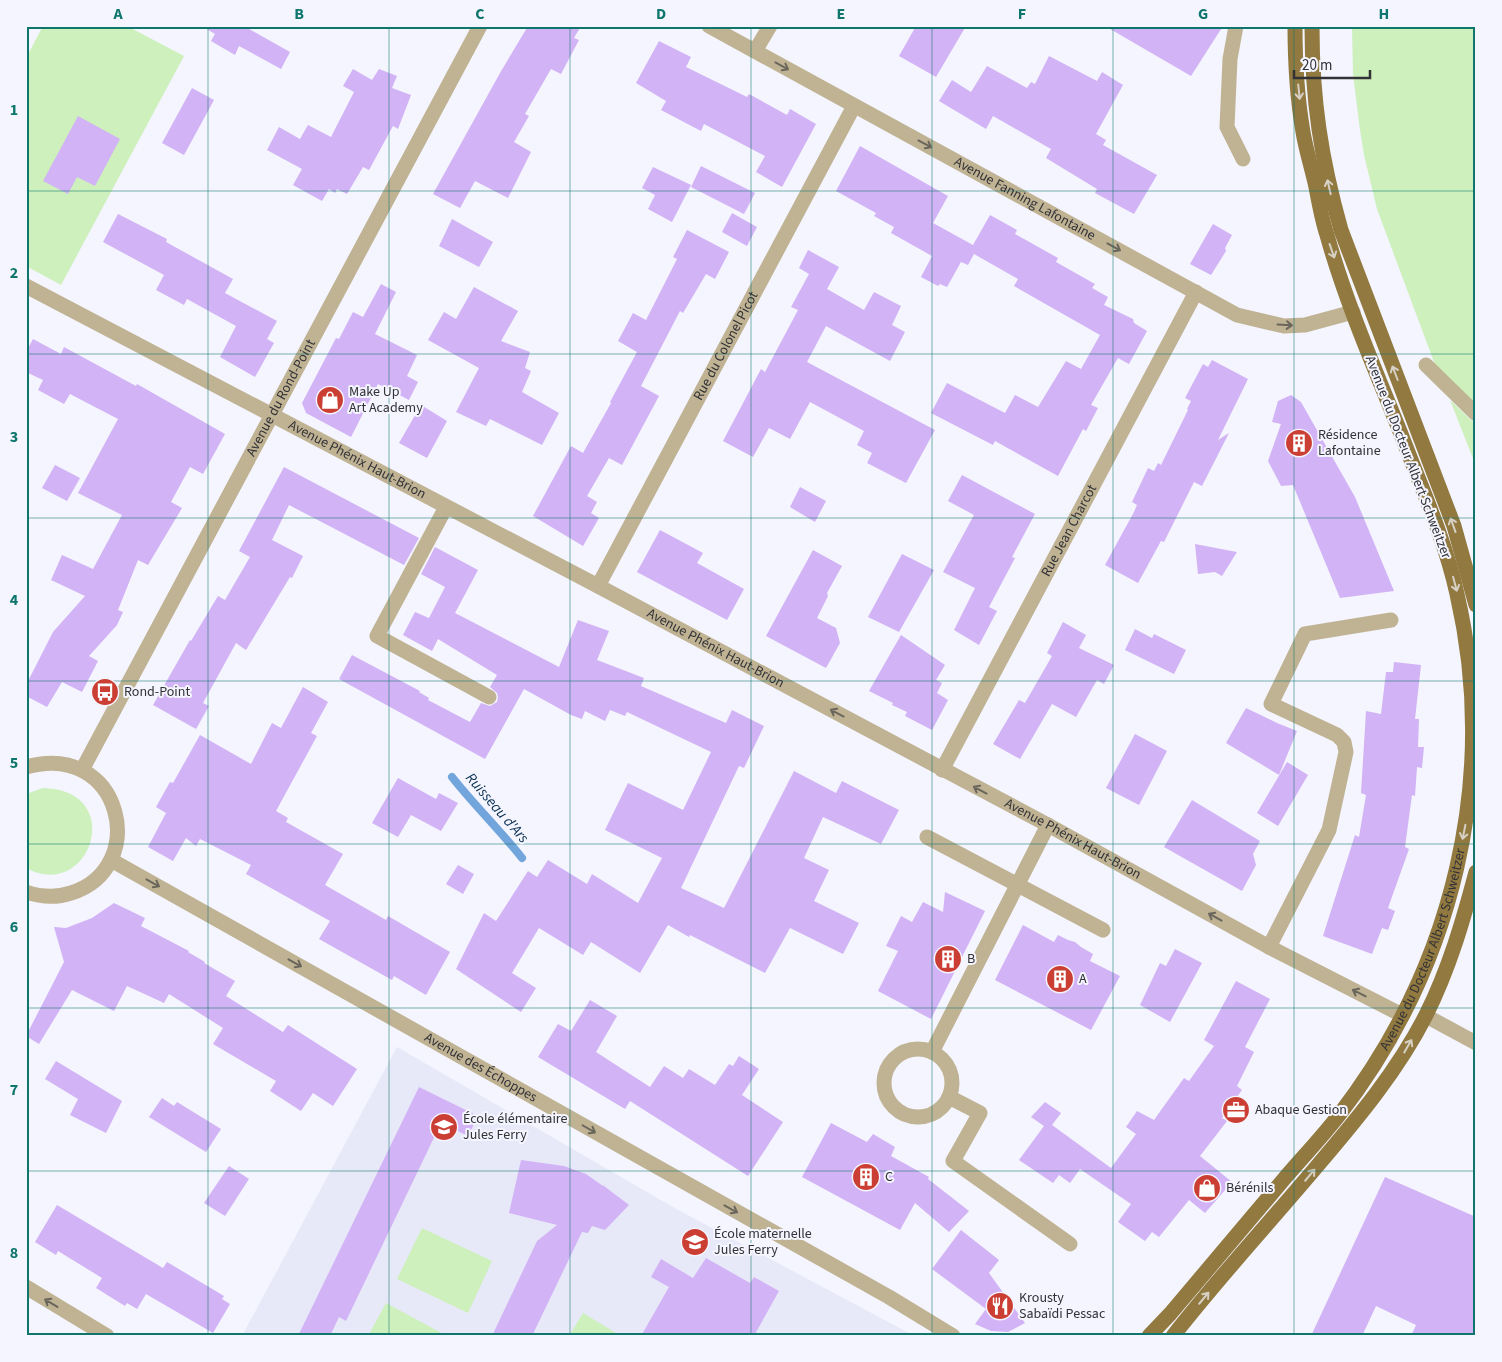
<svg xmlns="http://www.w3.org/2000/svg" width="1502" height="1362" font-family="'Source Sans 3',sans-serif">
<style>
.built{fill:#e8e9f8}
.green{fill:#cdf0bc}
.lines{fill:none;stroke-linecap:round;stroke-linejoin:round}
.stream{stroke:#72a5dc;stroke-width:8}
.building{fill:#d2b3f6}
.minor{stroke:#c0b394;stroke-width:15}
.major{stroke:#91793f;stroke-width:15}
.oneway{stroke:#6b665c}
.oneway2{stroke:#d6d0c5}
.grid{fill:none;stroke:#0f766e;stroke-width:1;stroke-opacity:0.55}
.labels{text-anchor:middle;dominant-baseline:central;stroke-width:4;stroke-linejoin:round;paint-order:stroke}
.street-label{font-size:14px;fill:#323237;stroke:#f4f5fe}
.poi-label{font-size:14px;fill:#323237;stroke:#f4f5fe;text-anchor:start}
.water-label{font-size:15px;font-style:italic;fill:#052c4f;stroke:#f4f5fe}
.neatline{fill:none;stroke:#0f766e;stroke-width:2}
.grid-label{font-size:16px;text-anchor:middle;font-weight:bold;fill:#0f766e}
</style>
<rect width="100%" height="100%" fill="#f4f5fe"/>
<path class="built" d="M 397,1047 L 671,1206 L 909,1333 L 909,1336 L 242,1336 Z"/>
<g class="green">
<path d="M 43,26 L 127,26 L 184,56 L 61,285 L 26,266 L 26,58 Z"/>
<path d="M 1352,26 L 1476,26 L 1476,407 L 1437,370 L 1377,209 L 1364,155 L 1360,130 L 1353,74 Z"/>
<path d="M 1450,400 L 1476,425 L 1476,466 Z"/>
<path d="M 43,788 C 128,790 90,903 26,868 L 26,794 Z"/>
<path d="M 422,1228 L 492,1261 L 468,1313 L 397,1279 Z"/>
<path d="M 386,1303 L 447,1336 L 368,1336 Z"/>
<path d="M 583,1313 L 621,1336 L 569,1336 Z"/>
</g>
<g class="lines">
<path class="stream" d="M 452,777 C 474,805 500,830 522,858"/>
</g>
<g class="building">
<path d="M 202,26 L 251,26 L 249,29 L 290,52 L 281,69 L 239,46 L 235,55 L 211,41 L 215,34 Z"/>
<path d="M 528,26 L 581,26 L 574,38 L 579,40 L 561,74 L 551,69 L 525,114 L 529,116 L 514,142 L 531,152 L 508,198 L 475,181 L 460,208 L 433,194 L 500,73 Z"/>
<path d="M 916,26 L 966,26 L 936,77 L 899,56 Z"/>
<path d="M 1105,26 L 1223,26 L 1191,76 Z"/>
<path d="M 659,41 L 691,57 L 686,67 L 747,97 L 749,94 L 787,115 L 790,109 L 816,124 L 782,187 L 756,172 L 765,156 L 704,124 L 701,131 L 661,110 L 666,101 L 636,83 Z"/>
<path d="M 1049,56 L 1097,81 L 1102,72 L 1123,85 L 1096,134 L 1106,140 L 1103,145 L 1157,175 L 1134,214 L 1095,193 L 1097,189 L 1046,158 L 1051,149 L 993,116 L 986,129 L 939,101 L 952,80 L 971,92 L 987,66 L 1027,88 L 1031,82 L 1035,84 Z"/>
<path d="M 353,69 L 372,80 L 379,69 L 397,76 L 392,88 L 411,95 L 398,129 L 393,126 L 369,170 L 363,167 L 347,194 L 337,189 L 335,193 L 329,189 L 322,201 L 293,185 L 302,169 L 267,150 L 279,127 L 300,139 L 308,125 L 331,137 L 354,92 L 343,86 Z"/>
<path d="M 192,88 L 214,100 L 184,155 L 162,143 Z"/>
<path d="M 78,116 L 120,139 L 95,186 L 77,177 L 68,194 L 43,181 Z"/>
<path d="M 860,146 L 948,196 L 933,223 L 973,245 L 990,215 L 1017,230 L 1015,234 L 1058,258 L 1056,262 L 1095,284 L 1092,288 L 1108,297 L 1104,305 L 1133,319 L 1134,323 L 1147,331 L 1129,364 L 1118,358 L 1091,405 L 1098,408 L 1086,431 L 1083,429 L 1058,476 L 995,441 L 993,445 L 931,413 L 947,383 L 1005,413 L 1015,395 L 1038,407 L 1066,361 L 1081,369 L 1100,335 L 1014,286 L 1018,279 L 974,254 L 968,265 L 961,262 L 947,287 L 940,284 L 938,286 L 921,277 L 932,256 L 891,233 L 894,227 L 874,216 L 876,213 L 836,191 Z"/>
<path d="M 701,166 L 755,193 L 744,214 L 691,187 Z"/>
<path d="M 653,167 L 691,185 L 672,222 L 648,209 L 655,195 L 642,188 Z"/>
<path d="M 732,213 L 757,227 L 747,246 L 722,232 Z"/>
<path d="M 118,214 L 167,239 L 166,242 L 233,279 L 225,293 L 277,321 L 267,339 L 274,343 L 255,377 L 220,357 L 236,326 L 187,299 L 184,305 L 156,290 L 164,275 L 103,242 Z"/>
<path d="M 452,219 L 493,242 L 479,267 L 439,246 Z"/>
<path d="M 1213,224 L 1232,235 L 1225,248 L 1226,251 L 1211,275 L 1190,264 Z"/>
<path d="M 687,230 L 729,252 L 715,279 L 706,274 L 683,313 L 680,311 L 641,386 L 659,396 L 622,465 L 609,458 L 587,496 L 597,502 L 591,513 L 599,518 L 583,546 L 533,516 L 571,446 L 583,453 L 611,403 L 610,402 L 637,352 L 618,341 L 633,313 L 646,320 L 677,259 L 673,257 Z"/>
<path d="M 808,250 L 839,267 L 827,289 L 864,310 L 874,292 L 901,306 L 892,325 L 905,332 L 890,361 L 826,326 L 807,362 L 935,430 L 906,483 L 867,463 L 872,453 L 857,445 L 864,431 L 810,402 L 790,439 L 769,428 L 753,457 L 723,441 L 761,369 L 765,372 L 798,310 L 791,307 L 809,274 L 799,268 Z"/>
<path d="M 381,284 L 396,292 L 375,334 L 417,355 L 407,376 L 418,382 L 409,400 L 378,384 L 351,437 L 306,413 L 302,403 L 336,338 L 339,339 L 353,312 L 363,317 Z"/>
<path d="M 474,287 L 518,311 L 501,341 L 530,352 L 525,368 L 531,371 L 522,392 L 559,413 L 542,445 L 490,419 L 486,426 L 456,412 L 479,368 L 428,340 L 444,312 L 456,319 Z"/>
<path d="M 33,339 L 61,354 L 64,347 L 136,386 L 137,384 L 225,434 L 203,474 L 190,467 L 171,502 L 182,508 L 148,565 L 138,560 L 118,610 L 123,612 L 117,625 L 89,656 L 98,661 L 82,692 L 62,682 L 47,707 L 26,696 L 26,685 L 53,632 L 85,596 L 51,580 L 62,555 L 93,569 L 122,515 L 78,493 L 118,419 L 70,394 L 64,404 L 38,390 L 43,380 L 26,372 L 26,352 Z"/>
<path d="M 1212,360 L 1248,379 L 1218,440 L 1229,433 L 1202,486 L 1194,482 L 1164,542 L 1161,541 L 1138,583 L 1105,565 L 1134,512 L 1137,505 L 1132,502 L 1148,468 L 1154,471 L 1158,463 L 1161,465 L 1188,410 L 1187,409 L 1191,401 L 1185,398 L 1203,364 L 1208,367 Z"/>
<path d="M 1291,395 L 1301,402 L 1355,497 L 1394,591 L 1340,598 L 1293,485 L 1281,486 L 1268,461 L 1281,424 L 1272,422 L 1278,401 Z"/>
<path d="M 421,405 L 447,421 L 427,458 L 399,443 Z"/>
<path d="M 55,465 L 80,478 L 67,501 L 42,488 Z"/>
<path d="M 284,467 L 419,538 L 404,565 L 289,505 L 272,540 L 303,556 L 292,578 L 290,577 L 246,650 L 236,643 L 203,703 L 209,706 L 196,729 L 153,705 L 190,640 L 191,641 L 218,596 L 225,600 L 250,557 L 239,551 Z"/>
<path d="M 962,475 L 1035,514 L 1012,557 L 1015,558 L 989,607 L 997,611 L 979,645 L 954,630 L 975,588 L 943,572 L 974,515 L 948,501 Z"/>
<path d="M 800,487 L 826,501 L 815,522 L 790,507 Z"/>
<path d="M 660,530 L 703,553 L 697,563 L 744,589 L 727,620 L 637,572 Z"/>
<path d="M 1195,544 L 1237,552 L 1222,576 L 1215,572 L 1198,574 Z"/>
<path d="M 435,547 L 478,570 L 455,613 L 559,667 L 578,620 L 609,631 L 597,660 L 644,678 L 641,686 L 726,723 L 732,710 L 764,726 L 744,768 L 739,766 L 681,888 L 724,908 L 794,771 L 836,793 L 842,781 L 899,810 L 881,844 L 823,817 L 804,858 L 829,870 L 814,901 L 859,923 L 843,954 L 790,928 L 765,973 L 690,935 L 689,937 L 668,925 L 640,973 L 591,942 L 583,955 L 539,928 L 512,973 L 536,988 L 521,1012 L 456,969 L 484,913 L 496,921 L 528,871 L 537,877 L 548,860 L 587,884 L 592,874 L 638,903 L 662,858 L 605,830 L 628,783 L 683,810 L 711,752 L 627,712 L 625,716 L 610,710 L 605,721 L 585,711 L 582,719 L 571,715 L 524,689 L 485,759 L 339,679 L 352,655 L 420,691 L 419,692 L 429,698 L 428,700 L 470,722 L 481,703 L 490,706 L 497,702 L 498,697 L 497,693 L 490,687 L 497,675 L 438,639 L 432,651 L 403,635 L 415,612 L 429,618 L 445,587 L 421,574 Z"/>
<path d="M 813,550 L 842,566 L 827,593 L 828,596 L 817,618 L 836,628 L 840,643 L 826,668 L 766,636 Z"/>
<path d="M 902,554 L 934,570 L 899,632 L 868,617 Z"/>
<path d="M 1063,622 L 1086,635 L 1079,648 L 1114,665 L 1104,684 L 1097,680 L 1076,717 L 1052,704 L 1020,759 L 993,744 L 1019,700 L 1025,703 L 1052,656 L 1047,653 Z"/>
<path d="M 1135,629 L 1152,638 L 1154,634 L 1186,650 L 1174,674 L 1125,650 Z"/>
<path d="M 901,635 L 945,665 L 936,680 L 942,683 L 937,693 L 948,700 L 932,730 L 905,716 L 907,712 L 892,705 L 893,703 L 869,691 Z"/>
<path d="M 1394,662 L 1421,665 L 1415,719 L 1419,719 L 1418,747 L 1424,747 L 1422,768 L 1417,767 L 1415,796 L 1412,795 L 1405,847 L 1409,849 L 1388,908 L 1395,911 L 1388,930 L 1382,928 L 1372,954 L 1323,936 L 1355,835 L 1359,837 L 1366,795 L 1361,793 L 1366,711 L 1381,714 L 1386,672 L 1393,672 Z"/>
<path d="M 303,687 L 328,702 L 311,733 L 317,736 L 276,811 L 288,818 L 286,822 L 343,854 L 325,885 L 386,920 L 388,916 L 450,952 L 426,995 L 394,976 L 392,980 L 319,939 L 330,921 L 246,874 L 251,865 L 200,839 L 196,846 L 186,838 L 173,861 L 148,847 L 166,813 L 156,807 L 170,782 L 173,783 L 200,735 L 251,764 L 272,723 L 281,728 Z"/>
<path d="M 1246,708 L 1277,723 L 1297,731 L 1279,775 L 1226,743 Z"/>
<path d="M 1135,734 L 1167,751 L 1139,805 L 1106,788 Z"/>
<path d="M 1287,762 L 1308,775 L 1278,826 L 1257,813 Z"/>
<path d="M 398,778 L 436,799 L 439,793 L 458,803 L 441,831 L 411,815 L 398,837 L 372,823 Z"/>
<path d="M 1192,800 L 1260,841 L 1253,854 L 1256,865 L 1242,891 L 1164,847 Z"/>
<path d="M 458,865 L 474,874 L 463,894 L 446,884 Z"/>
<path d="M 945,892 L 985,911 L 931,1019 L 878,991 L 898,951 L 886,946 L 901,916 L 912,922 L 923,902 L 943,912 Z"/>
<path d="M 114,903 L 145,918 L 141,926 L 189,951 L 188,952 L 205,962 L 204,963 L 235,981 L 226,996 L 283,1032 L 288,1025 L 357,1069 L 333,1106 L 313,1093 L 301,1111 L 270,1091 L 276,1081 L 213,1044 L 223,1028 L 169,994 L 164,1003 L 127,986 L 114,1011 L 72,990 L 39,1044 L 26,1036 L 64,962 L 54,927 L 66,928 L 92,918 Z"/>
<path d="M 1023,925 L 1054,942 L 1058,935 L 1068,940 L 1075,942 L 1081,947 L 1093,954 L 1090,961 L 1120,976 L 1091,1030 L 995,980 Z"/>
<path d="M 1175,949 L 1202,963 L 1170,1022 L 1140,1005 L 1160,963 L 1166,966 Z"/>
<path d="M 1236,981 L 1270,999 L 1245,1047 L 1254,1052 L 1237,1086 L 1242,1090 L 1222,1118 L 1227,1121 L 1200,1156 L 1232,1182 L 1205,1213 L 1189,1200 L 1159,1237 L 1152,1232 L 1145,1241 L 1118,1222 L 1131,1204 L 1080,1169 L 1070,1183 L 1059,1175 L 1053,1183 L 1019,1160 L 1044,1126 L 1031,1117 L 1045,1102 L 1061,1113 L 1052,1125 L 1111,1168 L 1136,1134 L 1126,1127 L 1137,1111 L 1154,1120 L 1184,1078 L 1189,1081 L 1214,1046 L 1204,1040 Z"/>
<path d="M 590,1000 L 617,1016 L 596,1052 L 650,1087 L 664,1066 L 683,1078 L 689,1069 L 715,1085 L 729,1064 L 733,1066 L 739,1056 L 759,1069 L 742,1095 L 783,1122 L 748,1176 L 630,1101 L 625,1109 L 538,1057 L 558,1024 L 571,1031 Z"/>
<path d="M 56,1061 L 122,1101 L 106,1133 L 70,1115 L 78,1099 L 45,1079 Z"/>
<path d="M 419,1087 L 478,1116 L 468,1136 L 441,1123 L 346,1321 L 339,1317 L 330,1336 L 298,1336 Z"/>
<path d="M 162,1098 L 174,1106 L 177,1102 L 221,1129 L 206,1152 L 149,1117 Z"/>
<path d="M 831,1123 L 867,1142 L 873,1134 L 895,1147 L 891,1156 L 929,1177 L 928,1179 L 969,1211 L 949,1232 L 915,1203 L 900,1230 L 802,1177 Z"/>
<path d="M 521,1160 L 564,1166 L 586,1174 L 603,1186 L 605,1185 L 604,1186 L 629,1205 L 605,1230 L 592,1226 L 588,1233 L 582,1232 L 532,1336 L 492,1336 L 537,1241 L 557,1225 L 509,1213 Z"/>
<path d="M 229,1166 L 249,1179 L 225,1216 L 204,1203 Z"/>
<path d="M 1385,1177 L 1476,1217 L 1476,1336 L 1411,1336 L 1416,1325 L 1376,1306 L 1362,1336 L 1311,1336 Z"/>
<path d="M 57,1205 L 163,1268 L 167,1262 L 224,1296 L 222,1299 L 230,1304 L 213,1333 L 146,1294 L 137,1309 L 127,1303 L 125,1306 L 96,1288 L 102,1278 L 58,1251 L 56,1255 L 35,1242 Z"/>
<path d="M 961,1230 L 999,1260 L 989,1273 L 1025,1323 L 1008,1332 L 991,1331 L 975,1324 L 986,1309 L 932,1269 Z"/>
<path d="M 706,1258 L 750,1283 L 754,1277 L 779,1291 L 754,1336 L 641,1336 L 669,1287 L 651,1277 L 661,1259 L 693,1278 Z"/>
</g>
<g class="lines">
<g class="minor">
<path id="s1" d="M 709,26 L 1237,315 L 1284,326 L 1305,325 L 1353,312"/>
<path d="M 1236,26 L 1230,59 L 1227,127 L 1243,159"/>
<path d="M 755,51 L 770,26"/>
<path id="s2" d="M 26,286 L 598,586 L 1048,825 L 1269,947 L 1402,1015"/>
<path d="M 1426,365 L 1476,414"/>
<path d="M 446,507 L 377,636 L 489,697"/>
<path id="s3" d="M 598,586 L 854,106"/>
<path d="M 26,767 C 122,740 151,868 71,893 C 56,898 41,897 26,892"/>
<path id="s4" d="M 82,770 L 480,26"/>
<path id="s5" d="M 942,770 L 1196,292"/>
<path d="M 927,837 L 1103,930"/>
<path id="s6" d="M 111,860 L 889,1297 L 953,1336"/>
<path d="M 1269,947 L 1329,830 L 1346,752 L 1344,742 L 1337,735 L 1271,704 L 1305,634 L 1391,620"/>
<path d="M 1426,1016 L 1476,1043"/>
<circle cx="918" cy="1083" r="34"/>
<path d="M 932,1052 L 1048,825"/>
<path d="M 949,1097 L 980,1113 L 953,1161 L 1070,1244"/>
<path d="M 26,1287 L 107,1336"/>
</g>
<g class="major">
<path d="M 1312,26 C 1312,100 1321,159 1341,230 L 1454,526 L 1476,605"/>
<path id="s7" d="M 1149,1336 L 1170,1314 C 1208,1269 1246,1224 1284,1179 C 1302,1158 1322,1137 1339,1115 C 1454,966 1499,777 1457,594 C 1445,539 1421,487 1401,434 C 1375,369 1346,303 1327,235 C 1322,220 1319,203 1316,187 C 1312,169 1306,150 1303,132 C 1297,97 1295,61 1295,26"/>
<path d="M 1173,1336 C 1219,1277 1270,1222 1318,1165 C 1358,1118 1398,1070 1426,1015 C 1449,969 1463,921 1476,872"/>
</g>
</g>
<defs><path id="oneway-shaft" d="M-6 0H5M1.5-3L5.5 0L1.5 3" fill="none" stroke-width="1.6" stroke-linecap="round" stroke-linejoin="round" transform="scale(1.25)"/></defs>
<g class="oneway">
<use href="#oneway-shaft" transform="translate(782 66) rotate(29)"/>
<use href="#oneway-shaft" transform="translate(925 144) rotate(28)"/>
<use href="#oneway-shaft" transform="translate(1114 247) rotate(29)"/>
<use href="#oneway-shaft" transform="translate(1285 325) rotate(3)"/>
<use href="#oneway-shaft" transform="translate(837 713) rotate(-152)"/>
<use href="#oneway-shaft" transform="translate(980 790) rotate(-152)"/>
<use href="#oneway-shaft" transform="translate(153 883) rotate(29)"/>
<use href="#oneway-shaft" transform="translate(1215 917) rotate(-151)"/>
<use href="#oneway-shaft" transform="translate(295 963) rotate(29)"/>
<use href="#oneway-shaft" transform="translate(1359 993) rotate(-153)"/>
<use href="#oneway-shaft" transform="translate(589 1129) rotate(30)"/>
<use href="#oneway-shaft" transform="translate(731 1209) rotate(29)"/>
<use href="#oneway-shaft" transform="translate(51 1303) rotate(-149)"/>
</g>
<g class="oneway2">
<use href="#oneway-shaft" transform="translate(1299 92) rotate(84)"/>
<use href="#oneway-shaft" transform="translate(1329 187) rotate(-103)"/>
<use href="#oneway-shaft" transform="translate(1332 251) rotate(71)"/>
<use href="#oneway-shaft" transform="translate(1395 373) rotate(-111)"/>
<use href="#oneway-shaft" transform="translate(1453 525) rotate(-110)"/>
<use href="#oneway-shaft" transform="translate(1455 584) rotate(75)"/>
<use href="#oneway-shaft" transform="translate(1464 832) rotate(101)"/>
<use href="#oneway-shaft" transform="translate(1408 1046) rotate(-60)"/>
<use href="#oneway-shaft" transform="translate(1310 1175) rotate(-50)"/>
<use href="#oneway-shaft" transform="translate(1204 1298) rotate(-50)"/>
</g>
<path class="grid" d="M 208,26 L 208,1336M 389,26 L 389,1336M 570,26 L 570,1336M 751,26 L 751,1336M 932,26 L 932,1336M 1113,26 L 1113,1336M 1294,26 L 1294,1336M 26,191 L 1476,191M 26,354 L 1476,354M 26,518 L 1476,518M 26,681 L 1476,681M 26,844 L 1476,844M 26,1008 L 1476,1008M 26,1171 L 1476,1171"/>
<defs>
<g id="shop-disc" transform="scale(1.4375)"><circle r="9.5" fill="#cb3e33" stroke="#f4f5fe"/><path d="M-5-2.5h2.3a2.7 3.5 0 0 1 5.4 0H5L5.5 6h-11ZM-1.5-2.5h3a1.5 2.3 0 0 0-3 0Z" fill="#fff"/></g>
<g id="building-disc" transform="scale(1.4375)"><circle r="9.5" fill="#cb3e33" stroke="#f4f5fe"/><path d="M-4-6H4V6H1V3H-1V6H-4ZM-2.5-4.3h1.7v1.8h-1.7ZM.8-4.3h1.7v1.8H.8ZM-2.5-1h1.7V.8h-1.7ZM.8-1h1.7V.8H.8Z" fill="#fff"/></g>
<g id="bus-disc" transform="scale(1.4375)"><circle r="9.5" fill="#cb3e33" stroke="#f4f5fe"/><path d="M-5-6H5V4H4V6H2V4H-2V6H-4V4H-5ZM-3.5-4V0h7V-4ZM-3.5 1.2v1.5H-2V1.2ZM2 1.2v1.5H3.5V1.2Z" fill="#fff"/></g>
<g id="office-disc" transform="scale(1.4375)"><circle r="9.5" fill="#cb3e33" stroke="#f4f5fe"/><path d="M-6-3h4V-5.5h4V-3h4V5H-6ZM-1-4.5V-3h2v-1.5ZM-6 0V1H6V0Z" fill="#fff"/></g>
<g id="school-disc" transform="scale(1.4375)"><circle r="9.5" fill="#cb3e33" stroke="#f4f5fe"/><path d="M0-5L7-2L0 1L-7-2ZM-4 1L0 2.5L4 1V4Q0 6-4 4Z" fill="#fff"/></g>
<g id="restaurant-disc" transform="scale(1.4375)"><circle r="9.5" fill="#cb3e33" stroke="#f4f5fe"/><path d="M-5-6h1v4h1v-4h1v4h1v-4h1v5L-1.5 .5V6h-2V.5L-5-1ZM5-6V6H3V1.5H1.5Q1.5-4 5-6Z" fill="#fff"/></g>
</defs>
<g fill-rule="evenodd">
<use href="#shop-disc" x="330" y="400"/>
<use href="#building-disc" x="1299" y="443"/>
<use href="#bus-disc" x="105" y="692"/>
<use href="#building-disc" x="948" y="959"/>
<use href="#building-disc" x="1060" y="979"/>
<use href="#office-disc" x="1236" y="1110"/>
<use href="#school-disc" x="444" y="1127"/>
<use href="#building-disc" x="866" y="1177"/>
<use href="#shop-disc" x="1207" y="1188"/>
<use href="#school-disc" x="695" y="1242"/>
<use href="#restaurant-disc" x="1000" y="1306"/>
</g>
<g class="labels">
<g class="street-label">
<text stroke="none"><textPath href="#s1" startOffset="360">Avenue Fanning Lafontaine</textPath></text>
<text stroke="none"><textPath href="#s3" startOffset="272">Rue du Colonel Picot</textPath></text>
<text stroke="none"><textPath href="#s4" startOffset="422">Avenue du Rond-Point</textPath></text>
<text transform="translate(1408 457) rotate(69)">Avenue du Docteur Albert Schweitzer</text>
<text stroke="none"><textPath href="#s2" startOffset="374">Avenue Phénix Haut-Brion</textPath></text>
<text stroke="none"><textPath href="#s5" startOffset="271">Rue Jean Charcot</textPath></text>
<text stroke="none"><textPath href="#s2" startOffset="779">Avenue Phénix Haut-Brion</textPath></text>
<text stroke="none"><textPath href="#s2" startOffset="1184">Avenue Phénix Haut-Brion</textPath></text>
<text stroke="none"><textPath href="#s7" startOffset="479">Avenue du Docteur Albert Schweitzer</textPath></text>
<text stroke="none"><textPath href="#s6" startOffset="424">Avenue des Échoppes</textPath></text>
</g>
<g class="poi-label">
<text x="349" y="392">Make Up<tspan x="349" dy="16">Art Academy</tspan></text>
<text x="1318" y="435">Résidence<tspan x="1318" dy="16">Lafontaine</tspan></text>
<text x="124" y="692">Rond-Point</text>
<text x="967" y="959">B</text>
<text x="1079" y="979">A</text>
<text x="1255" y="1110">Abaque Gestion</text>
<text x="463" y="1119">École élémentaire<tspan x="463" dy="16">Jules Ferry</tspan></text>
<text x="885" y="1177">C</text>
<text x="1226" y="1188">Bérénils</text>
<text x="714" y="1234">École maternelle<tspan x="714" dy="16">Jules Ferry</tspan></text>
<text x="1019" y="1298">Krousty<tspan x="1019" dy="16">Sabaïdi Pessac</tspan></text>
</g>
<g class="water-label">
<text transform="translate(497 808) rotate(49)">Ruisseau d'Ars</text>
</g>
</g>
<rect width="1502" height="1362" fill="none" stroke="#f4f5fe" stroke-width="55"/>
<path d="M1294 70v8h76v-8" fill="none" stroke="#323237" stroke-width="2.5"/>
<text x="1302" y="70" font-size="15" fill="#323237" stroke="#f4f5fe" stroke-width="4" paint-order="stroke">20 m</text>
<rect x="28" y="28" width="1446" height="1306" class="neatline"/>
<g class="grid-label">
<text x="118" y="19">A</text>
<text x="299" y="19">B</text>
<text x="480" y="19">C</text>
<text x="661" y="19">D</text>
<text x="841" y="19">E</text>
<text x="1022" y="19">F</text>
<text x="1203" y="19">G</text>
<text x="1384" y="19">H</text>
<text x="14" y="115">1</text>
<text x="14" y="278">2</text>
<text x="14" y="442">3</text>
<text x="14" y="605">4</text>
<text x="14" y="768">5</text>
<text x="14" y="932">6</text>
<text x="14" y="1095">7</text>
<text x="14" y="1258">8</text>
</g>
</svg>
